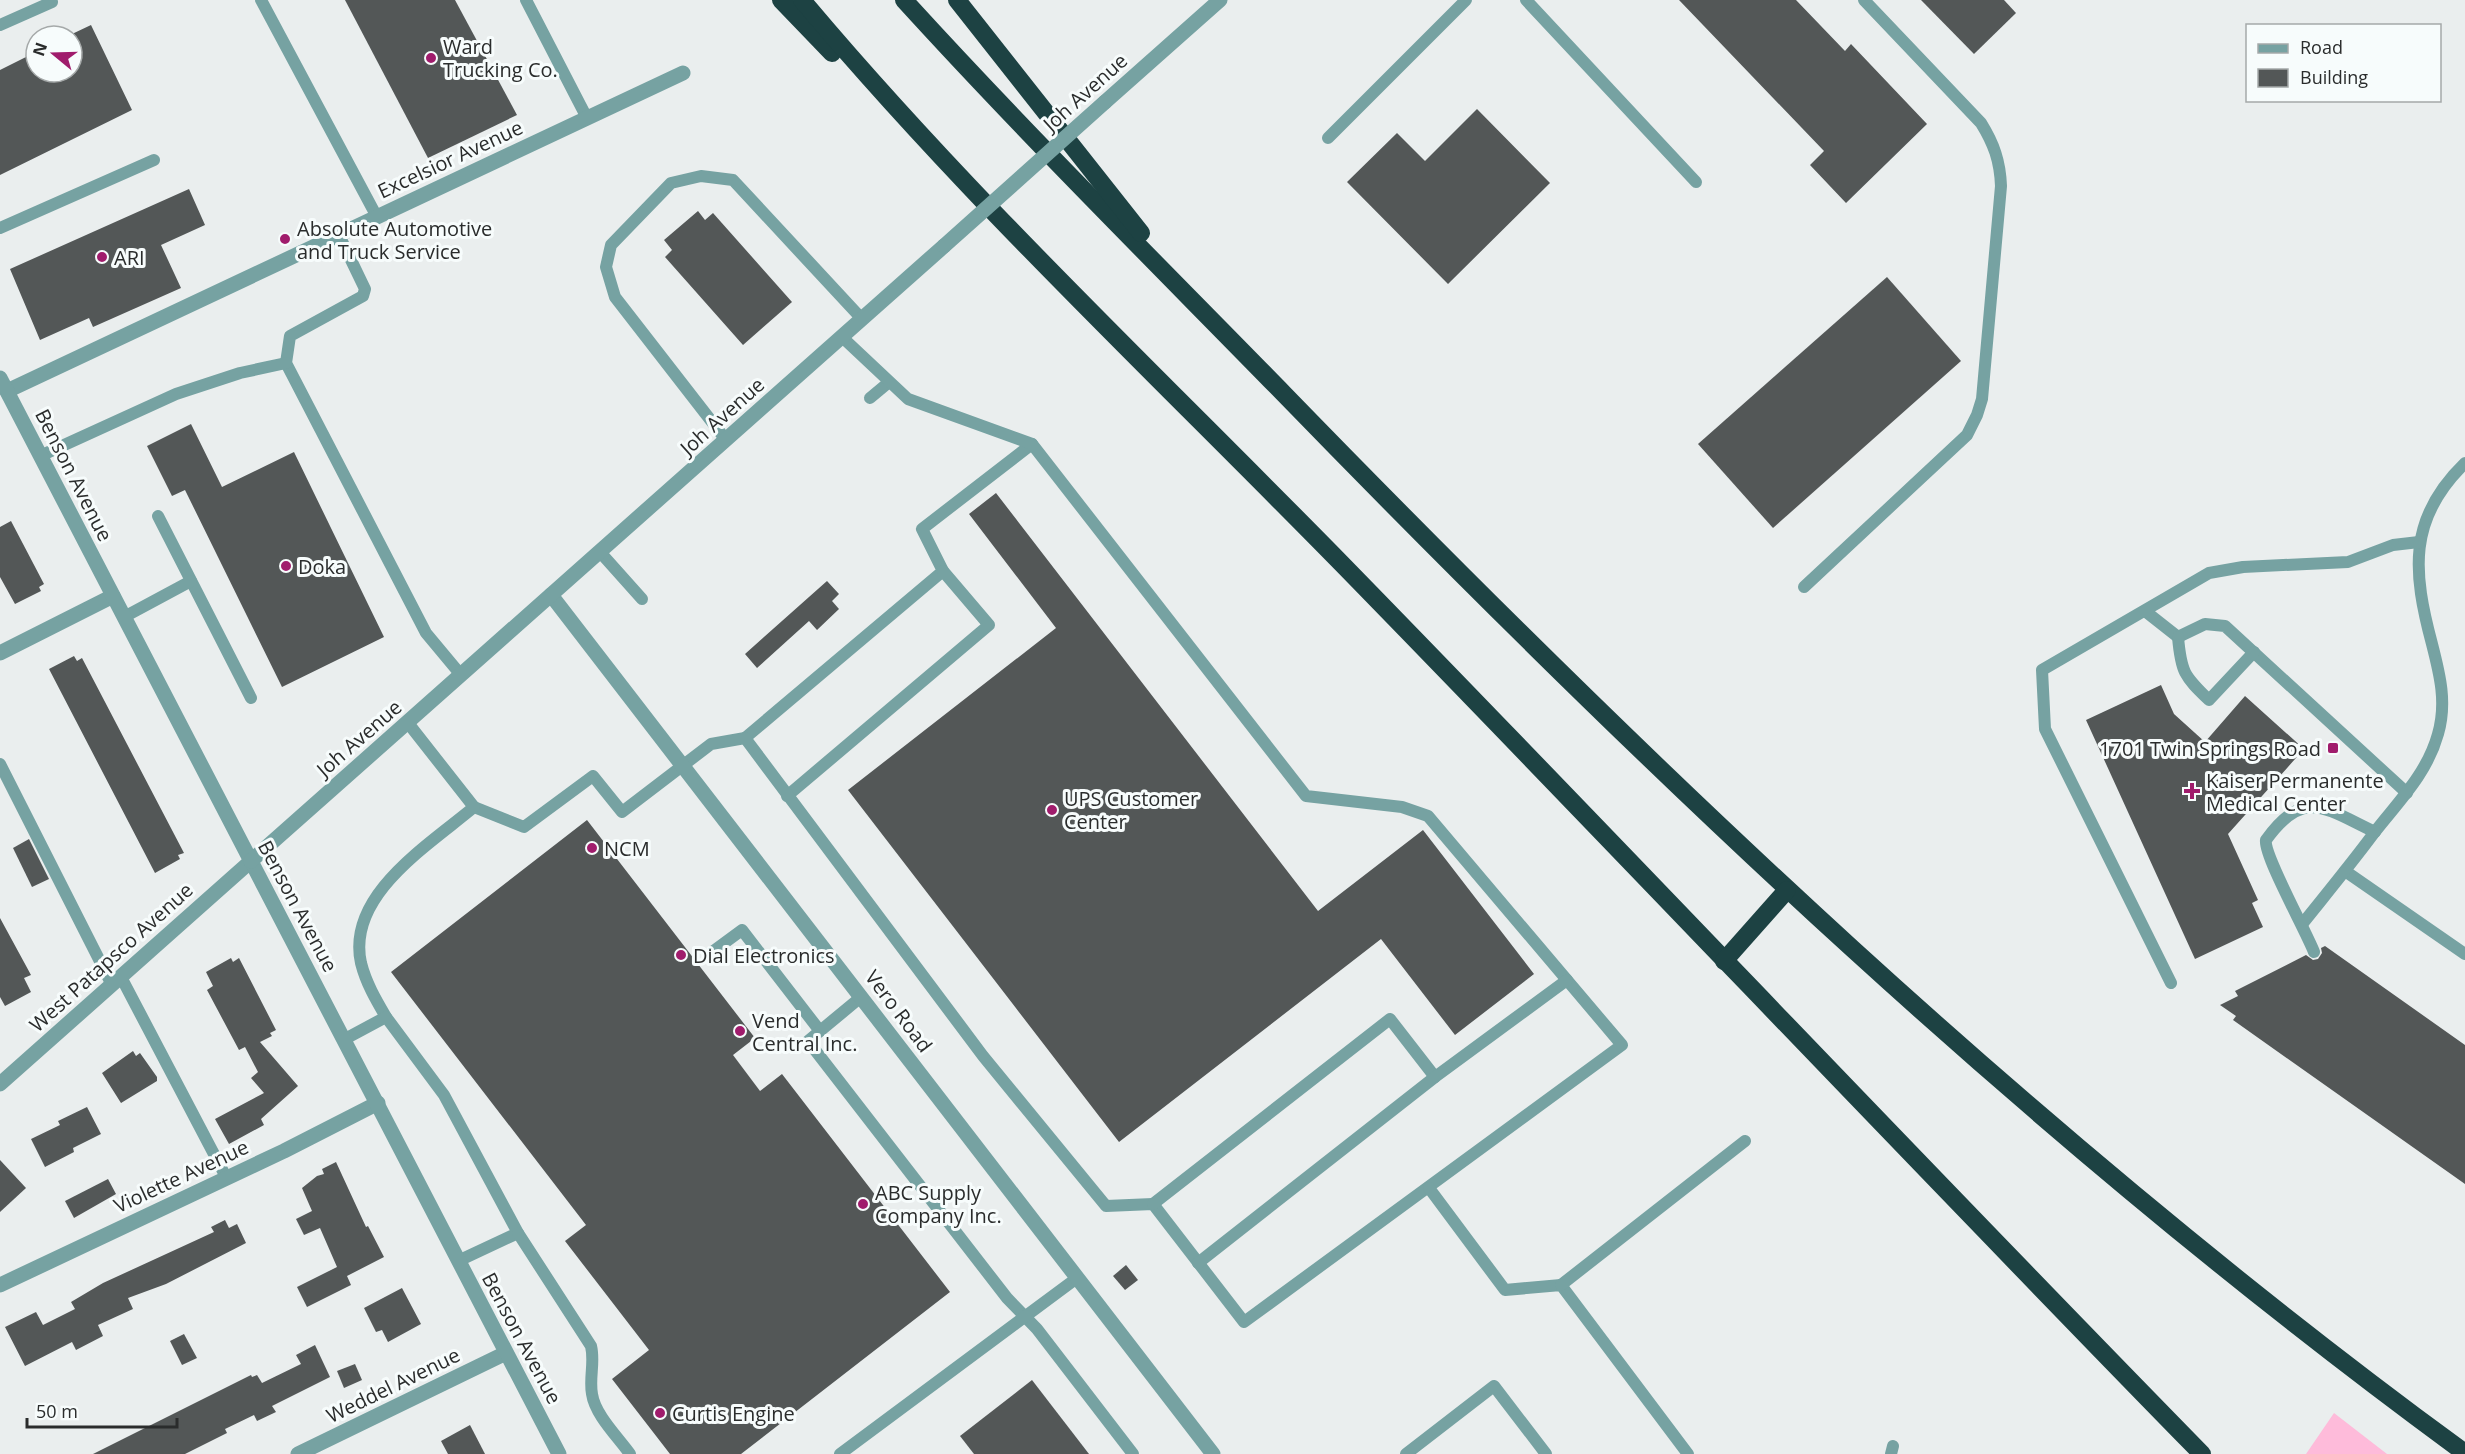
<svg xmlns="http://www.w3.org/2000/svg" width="2465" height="1454" font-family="'Open Sans',sans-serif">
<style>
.green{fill:#febbda}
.building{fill:#535757}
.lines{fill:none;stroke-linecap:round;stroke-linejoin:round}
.service{stroke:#76a2a2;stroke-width:12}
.minor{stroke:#76a2a2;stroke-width:15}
.tertiary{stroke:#76a2a2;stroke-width:15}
.motorway{stroke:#1d4243;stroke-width:18}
.tertiary-bridge{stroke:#76a2a2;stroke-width:15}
.poi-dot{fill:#a01c6c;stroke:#f7fcfc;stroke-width:2}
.labels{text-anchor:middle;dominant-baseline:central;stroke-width:6;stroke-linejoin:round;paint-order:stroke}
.poi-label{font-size:20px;fill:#2a2c2c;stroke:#f7fcfc;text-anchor:start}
.street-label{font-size:20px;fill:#2a2c2c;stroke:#f7fcfc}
</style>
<rect width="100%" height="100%" fill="#eaeeee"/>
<path class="green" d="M 2334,1413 L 2387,1454 L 2306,1454 Z"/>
<g class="building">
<path d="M 345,0 L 455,0 L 517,115 L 428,158 Z"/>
<path d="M 1679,0 L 1796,0 L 1845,51 L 1851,44 L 1927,124 L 1846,203 L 1810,165 L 1824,151 Z"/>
<path d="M 1921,0 L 2004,0 L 2016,13 L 1974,54 Z"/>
<path d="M 91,25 L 132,110 L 0,175 L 0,70 L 36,52 L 36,72 L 72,72 L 72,34 Z"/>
<path d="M 1477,109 L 1550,183 L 1448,284 L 1347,182 L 1397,133 L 1425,161 Z"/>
<path d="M 189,189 L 205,225 L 161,245 L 181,288 L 93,327 L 89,318 L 40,340 L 10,269 Z"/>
<path d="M 698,211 L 705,220 L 713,213 L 792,302 L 743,345 L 665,257 L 672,250 L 664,240 Z"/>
<path d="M 1887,277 L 1961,361 L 1773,528 L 1698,444 Z"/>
<path d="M 191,424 L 222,487 L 294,452 L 384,637 L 282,687 L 185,490 L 172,496 L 147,446 Z"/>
<path d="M 996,493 L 1318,911 L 1423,830 L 1534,974 L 1455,1035 L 1381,939 L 1119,1142 L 848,790 L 1056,628 L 969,514 Z"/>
<path d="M 11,521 L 44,584 L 39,587 L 41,591 L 15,604 L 0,577 L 0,527 Z"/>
<path d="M 827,581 L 839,594 L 832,601 L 839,609 L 817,630 L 809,621 L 757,668 L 745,654 Z"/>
<path d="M 74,656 L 77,661 L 82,658 L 184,853 L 178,855 L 180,859 L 155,873 L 49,669 Z"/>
<path d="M 2161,685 L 2174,714 L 2205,742 L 2245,696 L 2304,749 L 2228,834 L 2258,900 L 2252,903 L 2263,927 L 2195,959 L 2086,720 Z"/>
<path d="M 587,820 L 755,1038 L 733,1055 L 760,1091 L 782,1074 L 950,1292 L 741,1454 L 670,1454 L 612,1379 L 649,1350 L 565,1241 L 586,1225 L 391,972 Z"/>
<path d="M 29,839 L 49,879 L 32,887 L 13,848 Z"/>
<path d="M 0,918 L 31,975 L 24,978 L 31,992 L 5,1006 L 0,997 Z"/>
<path d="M 2325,946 L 2465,1045 L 2465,1184 L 2233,1020 L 2236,1016 L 2220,1005 L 2238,996 L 2235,991 L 2306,955 L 2313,960 L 2318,959 L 2322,953 L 2321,948 Z"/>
<path d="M 231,958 L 233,962 L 239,958 L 276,1030 L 270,1033 L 272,1036 L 260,1042 L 298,1086 L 261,1119 L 264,1125 L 229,1144 L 215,1119 L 264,1093 L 251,1078 L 258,1072 L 245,1047 L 239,1050 L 207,990 L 213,986 L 206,972 Z"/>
<path d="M 133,1051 L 136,1056 L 140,1053 L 157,1077 L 157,1081 L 121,1103 L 102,1073 Z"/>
<path d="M 87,1107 L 101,1134 L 73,1148 L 74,1152 L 45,1167 L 31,1139 L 60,1125 L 58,1121 Z"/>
<path d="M 0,1160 L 26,1188 L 0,1212 Z"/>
<path d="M 336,1162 L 366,1227 L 368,1226 L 384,1257 L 347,1276 L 351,1285 L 307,1307 L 297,1287 L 337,1267 L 320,1228 L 304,1235 L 296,1219 L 312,1211 L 302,1188 L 317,1176 L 324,1174 L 322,1169 Z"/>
<path d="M 108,1179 L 116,1194 L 74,1218 L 65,1201 Z"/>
<path d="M 225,1220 L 229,1228 L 237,1224 L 246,1243 L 166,1284 L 128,1298 L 133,1309 L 98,1325 L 103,1336 L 76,1350 L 72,1342 L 25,1366 L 5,1327 L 36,1312 L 43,1325 L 75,1309 L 71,1302 L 103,1283 L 214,1232 L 211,1227 Z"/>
<path d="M 1126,1265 L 1138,1280 L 1125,1290 L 1113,1276 Z"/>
<path d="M 402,1288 L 421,1324 L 388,1342 L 382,1330 L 376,1332 L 364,1308 Z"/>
<path d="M 184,1334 L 197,1358 L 182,1365 L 170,1341 Z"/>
<path d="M 315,1345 L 330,1377 L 272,1406 L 276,1412 L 257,1421 L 254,1415 L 225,1429 L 227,1433 L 185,1454 L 93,1454 L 251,1375 L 252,1377 L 257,1375 L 262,1383 L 301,1364 L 296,1355 Z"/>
<path d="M 355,1364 L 362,1380 L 344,1388 L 337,1371 Z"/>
<path d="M 1032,1380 L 1089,1454 L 974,1454 L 960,1436 Z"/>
<path d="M 470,1425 L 485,1454 L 448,1454 L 441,1441 Z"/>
</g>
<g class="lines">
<g class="service">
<path d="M 261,0 L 377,217"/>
<path d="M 526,0 L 587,118"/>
<path d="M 1526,0 L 1696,182"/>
<path d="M 0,25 L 52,2"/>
<path d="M 1328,138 L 1466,0"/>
<path d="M 0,228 L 154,160"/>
<path d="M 339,235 L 365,289 L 363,296 L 290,336 L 286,363 L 426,633 L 461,675"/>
<path d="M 870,398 L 888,383"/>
<path d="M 726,440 L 615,297 L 606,267 L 611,245 L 671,183 L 701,176 L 733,180 L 862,319"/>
<path d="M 40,456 L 176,394 L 240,373 L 286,363"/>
<path d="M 158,516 L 251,698"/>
<path d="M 600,552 L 642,599"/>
<path d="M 1804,587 L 1967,435 L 1977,415 L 1982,399 L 2001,186 C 2000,161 1994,144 1981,123 L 1864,0"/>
<path d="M 2145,611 L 2178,637 L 2205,624 L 2225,626 L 2407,793"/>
<path d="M 124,617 L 191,581"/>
<path d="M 2178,637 C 2181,672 2184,676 2209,700 L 2254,652"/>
<path d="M 745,738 L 943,571 L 922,529 L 1032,444"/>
<path d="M 0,764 L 112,985"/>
<path d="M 787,796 L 989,625 L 943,571"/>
<path d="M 474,807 L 524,827 L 593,776 L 622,812 L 711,744 L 745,738 L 983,1056 L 1106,1206 L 1153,1204 L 1244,1322 L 1622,1045 L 1428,816 L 1402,807 L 1306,796 L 1032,444 L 908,399 L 842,337"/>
<path d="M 2345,871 L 2465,954"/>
<path d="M 2303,923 C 2327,893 2351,864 2374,833 C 2398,802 2427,774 2438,734 C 2447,703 2440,675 2432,644 C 2413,573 2407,519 2465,463"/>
<path d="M 2314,952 C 2306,931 2263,854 2266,840 C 2304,787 2326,809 2375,832"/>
<path d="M 708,955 L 742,930 L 820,1031"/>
<path d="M 121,977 L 226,1177"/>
<path d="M 2171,983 L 2045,729 L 2042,670 L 2209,573 L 2243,567 L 2348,562 L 2393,545 L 2419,542"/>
<path d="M 861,997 L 808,1041 L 1007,1298 L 1037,1329 L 1133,1454"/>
<path d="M 386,1017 C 376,1000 366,983 361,963 C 346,895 429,845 474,807 L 408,723"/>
<path d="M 345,1039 L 386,1017 L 444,1095 L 518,1233 L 458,1261"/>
<path d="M 1429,1188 L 1505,1290 L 1561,1285 L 1688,1454"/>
<path d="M 1153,1204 L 1390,1019 L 1435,1077"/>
<path d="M 518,1233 L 591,1346 C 595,1362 589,1378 592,1394 C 595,1415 618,1437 630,1454"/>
<path d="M 1198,1263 L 1435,1077 L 1567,980"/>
<path d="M 1561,1285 L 1745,1141"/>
<path d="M 840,1454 L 1077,1278"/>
<path d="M 1406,1454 L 1494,1386 L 1546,1454"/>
<path d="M 1891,1454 L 1893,1446"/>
</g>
<g class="minor">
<path d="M 7,391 L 683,73"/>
<path d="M 551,595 L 1213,1454"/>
<path d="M 0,653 L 113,596"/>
<path d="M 0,1084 L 251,861"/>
<path d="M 0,1285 L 284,1151 L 378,1103"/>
<path d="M 298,1454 L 506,1353"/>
</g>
<g class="tertiary">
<path d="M 1105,102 L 1220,0"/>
<path d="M 0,378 L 559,1454"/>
<path d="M 251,861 L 944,246"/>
</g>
<g class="motorway">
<path d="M 781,0 L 832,53"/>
<path d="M 802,0 C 969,199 1160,378 1342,564 C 1630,859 1913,1159 2202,1454"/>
<path d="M 904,0 C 1027,135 1157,264 1284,394 C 1653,774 2037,1140 2465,1453"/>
<path d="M 957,0 L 1141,233"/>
<path d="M 1724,961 L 1787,890"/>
</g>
<path class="tertiary-bridge" d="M 944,246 L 1105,102"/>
</g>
<g class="poi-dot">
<circle cx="431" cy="58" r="6"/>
<circle cx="285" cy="239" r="6"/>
<circle cx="102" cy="257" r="6"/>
<circle cx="286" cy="566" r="6"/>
<rect x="2327" y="742" width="12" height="12" rx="3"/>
<path d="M2189 782h6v6h6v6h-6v6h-6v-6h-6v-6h6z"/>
<circle cx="1052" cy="810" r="6"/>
<circle cx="592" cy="848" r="6"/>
<circle cx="681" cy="955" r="6"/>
<circle cx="740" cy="1031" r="6"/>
<circle cx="863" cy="1204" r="6"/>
<circle cx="660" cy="1413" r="6"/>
</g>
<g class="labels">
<g class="poi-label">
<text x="443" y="46">Ward<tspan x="443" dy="23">Trucking Co.</tspan></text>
<text x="297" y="228">Absolute Automotive<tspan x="297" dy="23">and Truck Service</tspan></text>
<text x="114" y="257">ARI</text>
<text x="298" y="566">Doka</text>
<text x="2321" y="748" text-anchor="end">1701 Twin Springs Road</text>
<text x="2206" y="780">Kaiser Permanente<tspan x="2206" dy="23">Medical Center</tspan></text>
<text x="1064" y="798">UPS Customer<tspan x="1064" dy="23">Center</tspan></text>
<text x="604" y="848">NCM</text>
<text x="693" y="955">Dial Electronics</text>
<text x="752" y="1020">Vend<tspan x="752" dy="23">Central Inc.</tspan></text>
<text x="875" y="1192">ABC Supply<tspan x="875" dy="23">Company Inc.</tspan></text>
<text x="672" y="1413">Curtis Engine</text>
</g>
<g class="street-label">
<text transform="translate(1085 92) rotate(-42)">Joh Avenue</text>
<text transform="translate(450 159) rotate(-25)">Excelsior Avenue</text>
<text transform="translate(722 416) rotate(-42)">Joh Avenue</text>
<text transform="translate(74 475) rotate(63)">Benson Avenue</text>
<text transform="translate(359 738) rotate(-41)">Joh Avenue</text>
<text transform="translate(298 906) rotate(62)">Benson Avenue</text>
<text transform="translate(111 957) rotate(-42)">West Patapsco Avenue</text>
<text transform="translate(899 1011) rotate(53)">Vero Road</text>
<text transform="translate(181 1176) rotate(-25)">Violette Avenue</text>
<text transform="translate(522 1338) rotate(62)">Benson Avenue</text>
<text transform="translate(393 1385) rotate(-26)">Weddel Avenue</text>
</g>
</g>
<rect x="2246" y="24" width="195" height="78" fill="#f7fcfc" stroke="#a5a9a9" stroke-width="1.5"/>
<rect x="2258" y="44" width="30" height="9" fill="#76a2a2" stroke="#a5a9a9" stroke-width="1.5"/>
<text x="2300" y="54" font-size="18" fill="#2a2c2c">Road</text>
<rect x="2258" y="69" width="30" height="18" fill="#535757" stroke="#a5a9a9" stroke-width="1.5"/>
<text x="2300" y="84" font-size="18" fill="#2a2c2c">Building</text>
<g transform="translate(54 54) rotate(289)"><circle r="28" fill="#f7fcfc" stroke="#a5a9a9" stroke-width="1.5"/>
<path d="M0-4.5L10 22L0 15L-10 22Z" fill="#a01c6c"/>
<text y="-9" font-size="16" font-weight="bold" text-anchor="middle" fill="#2a2c2c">N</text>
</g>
<path d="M27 1418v9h150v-9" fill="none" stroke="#2a2c2c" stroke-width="3"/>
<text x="36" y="1418" font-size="18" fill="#2a2c2c" stroke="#f7fcfc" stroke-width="4.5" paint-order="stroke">50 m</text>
</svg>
